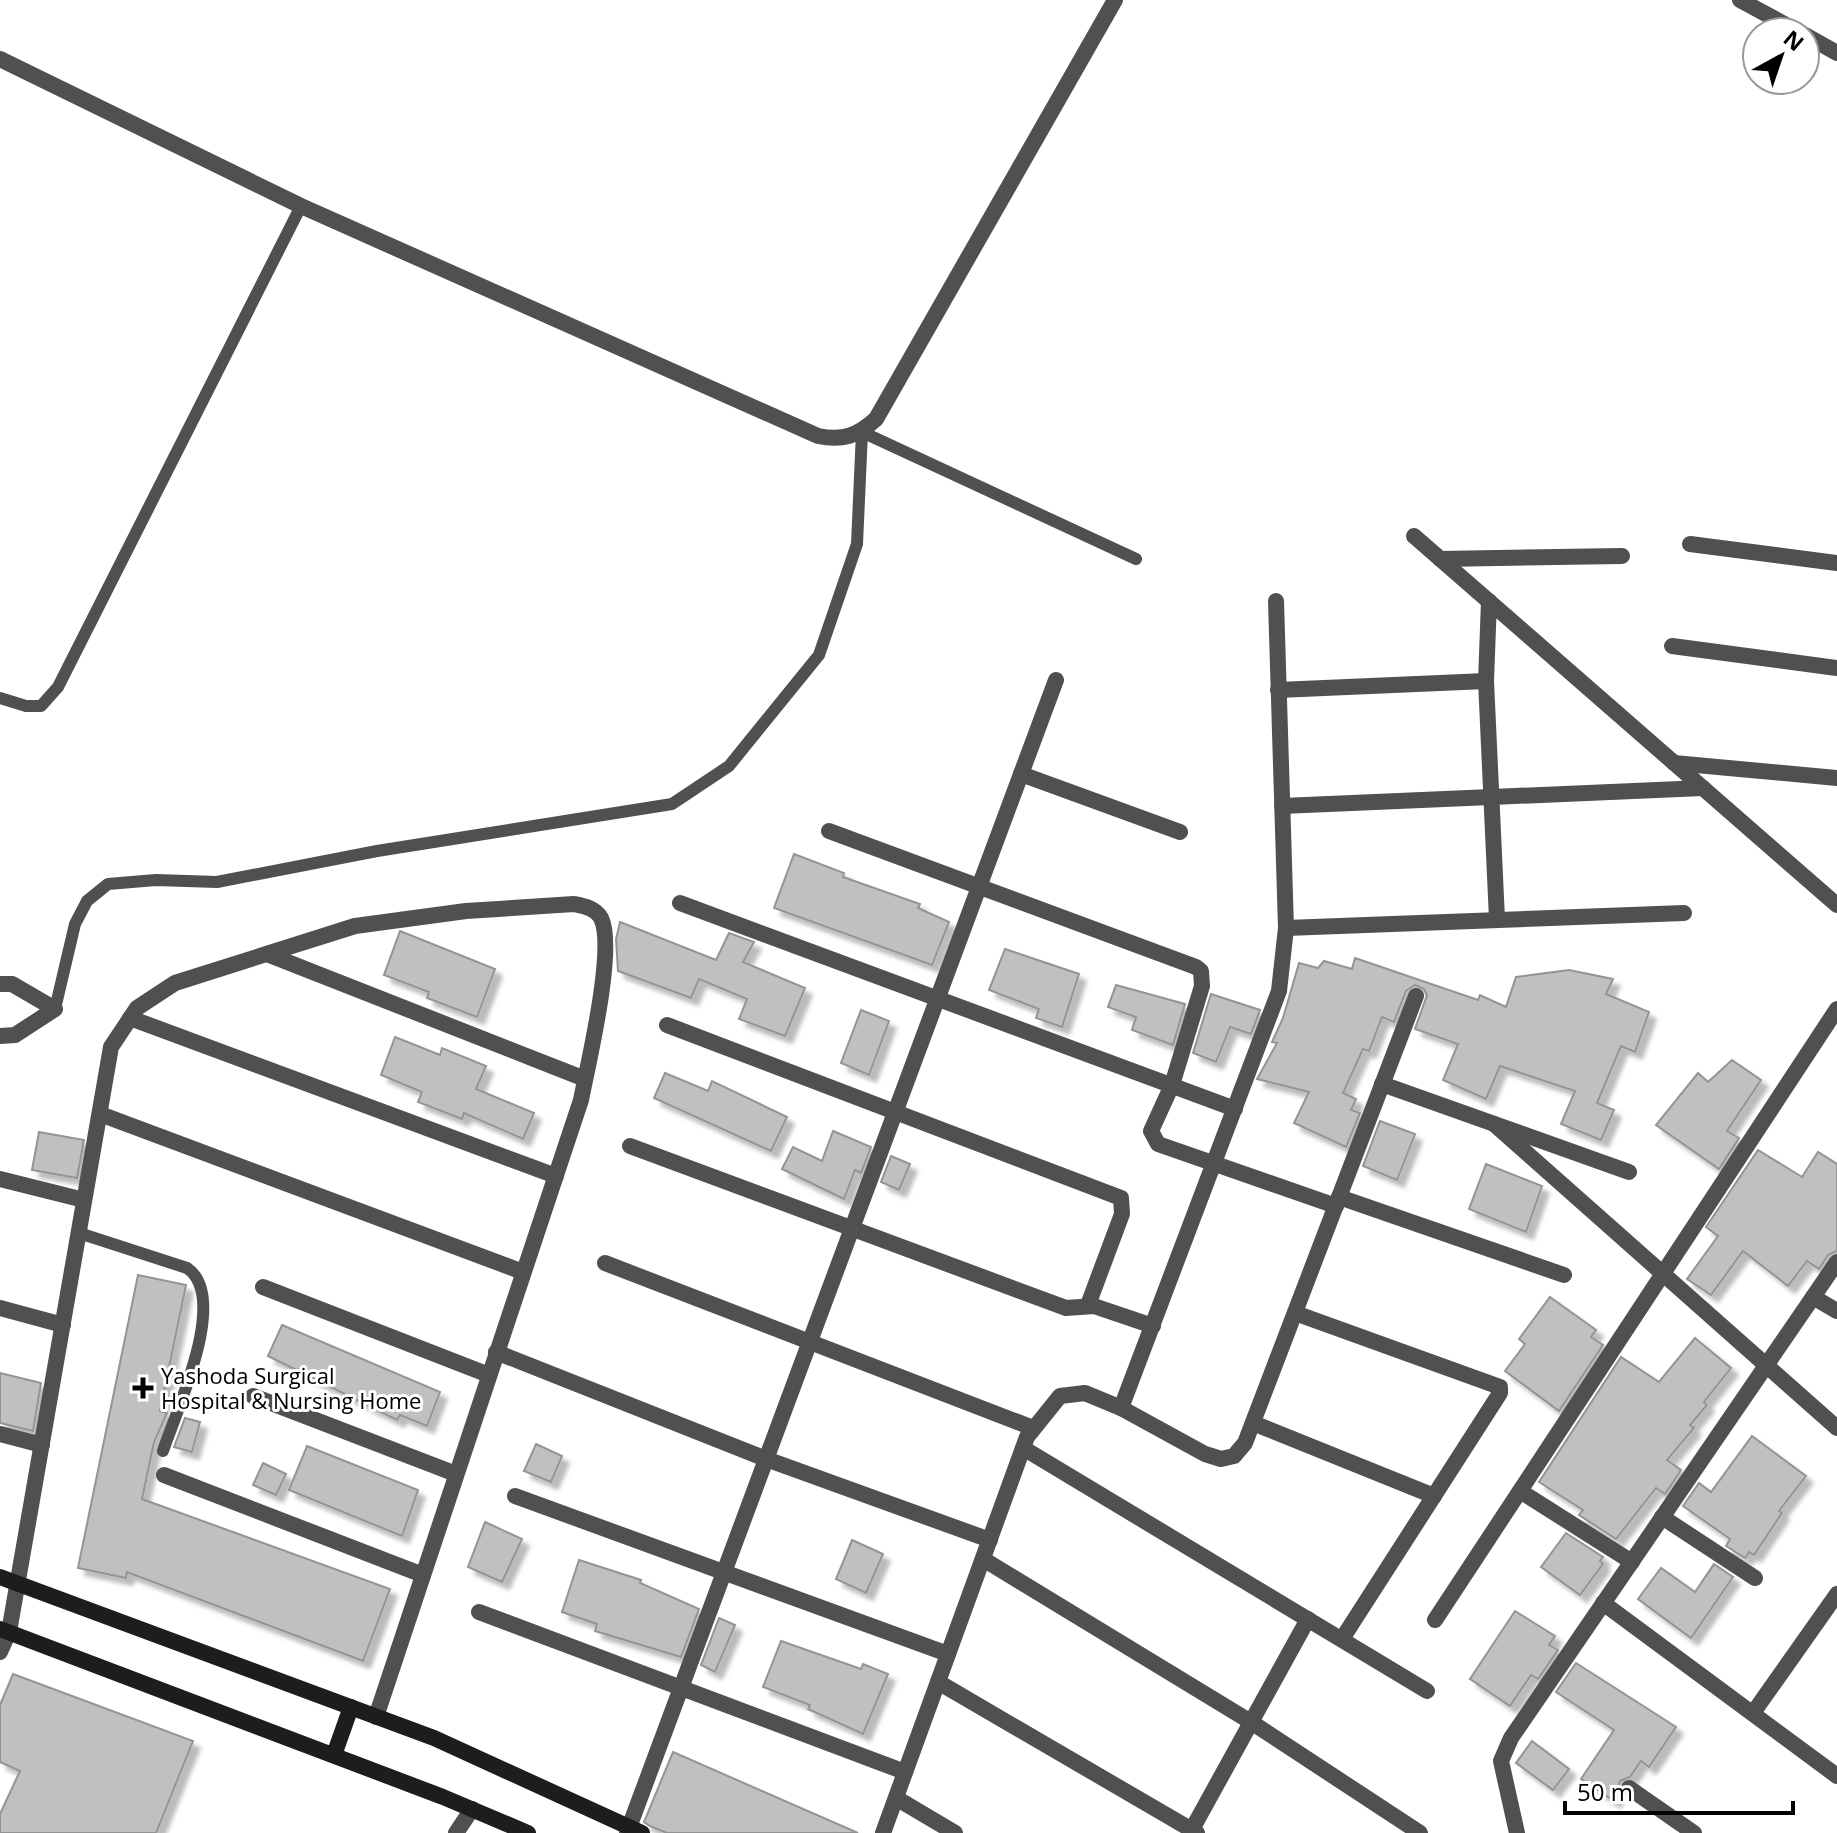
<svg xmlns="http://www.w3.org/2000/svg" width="1837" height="1833" font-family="'Open Sans',sans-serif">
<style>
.building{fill:#c0c0c0;stroke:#949494;stroke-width:2;filter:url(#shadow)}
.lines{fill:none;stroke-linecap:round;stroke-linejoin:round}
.lane{stroke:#505050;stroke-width:12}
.street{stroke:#505050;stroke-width:16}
.secondary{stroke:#1d1d1d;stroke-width:16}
.poi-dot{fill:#000;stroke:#fff;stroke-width:3}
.labels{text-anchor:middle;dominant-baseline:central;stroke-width:6;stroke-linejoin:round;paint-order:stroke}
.poi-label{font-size:22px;fill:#000;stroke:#fff;text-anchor:start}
</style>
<defs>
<filter id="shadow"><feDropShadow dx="7" dy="7" stdDeviation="2" flood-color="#0004"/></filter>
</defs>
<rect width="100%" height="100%" fill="#fff"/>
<g class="building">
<path d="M 794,854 L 844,873 L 843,877 L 920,904 L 918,908 L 949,922 L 932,965 L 774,908 Z"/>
<path d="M 620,922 L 716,960 L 729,933 L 754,942 L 743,962 L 805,988 L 785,1036 L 739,1019 L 747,999 L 699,979 L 691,998 L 618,971 L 616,939 Z"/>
<path d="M 400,931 L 495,969 L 477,1017 L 427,998 L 429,992 L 384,975 Z"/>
<path d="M 1005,949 L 1079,974 L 1062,1027 L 1036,1018 L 1039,1009 L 989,990 Z"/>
<path d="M 1355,958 L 1478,1000 L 1480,995 L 1506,1007 L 1516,977 L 1569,970 L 1613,979 L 1606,994 L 1649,1012 L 1635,1052 L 1621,1046 L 1597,1103 L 1614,1110 L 1601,1140 L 1561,1124 L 1575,1091 L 1500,1066 L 1486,1099 L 1443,1080 L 1458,1044 L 1415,1029 L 1427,995 L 1424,989 L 1415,985 L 1406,991 L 1394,1022 L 1382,1017 L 1369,1051 L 1363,1049 L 1343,1093 L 1356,1099 L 1351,1110 L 1360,1113 L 1346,1147 L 1294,1123 L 1309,1092 L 1257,1079 L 1277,1043 L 1272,1042 L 1283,1018 L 1299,963 L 1318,968 L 1324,961 L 1352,969 Z"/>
<path d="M 1116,985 L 1185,1004 L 1173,1045 L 1132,1030 L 1136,1017 L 1108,1007 Z"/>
<path d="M 1211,994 L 1260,1010 L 1251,1034 L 1230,1027 L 1216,1062 L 1193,1053 Z"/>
<path d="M 861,1010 L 889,1021 L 869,1075 L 841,1063 Z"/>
<path d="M 395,1037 L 440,1055 L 442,1048 L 486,1066 L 476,1089 L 534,1113 L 523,1139 L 464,1113 L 462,1119 L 418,1102 L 422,1092 L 381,1075 Z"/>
<path d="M 1732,1060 L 1761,1080 L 1727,1131 L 1739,1138 L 1719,1169 L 1656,1125 L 1698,1073 L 1708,1082 Z"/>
<path d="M 665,1073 L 708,1091 L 712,1081 L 787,1117 L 771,1151 L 654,1098 Z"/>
<path d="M 1380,1121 L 1415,1134 L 1397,1180 L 1363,1166 Z"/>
<path d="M 833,1131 L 871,1147 L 861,1173 L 855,1170 L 844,1199 L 782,1169 L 793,1147 L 822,1161 Z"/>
<path d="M 39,1132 L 84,1140 L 77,1178 L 32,1170 Z"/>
<path d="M 1758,1150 L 1802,1177 L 1818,1152 L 1837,1164 L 1837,1251 L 1828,1255 L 1819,1269 L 1807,1261 L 1788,1286 L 1743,1251 L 1711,1295 L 1687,1279 L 1718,1236 L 1706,1227 Z"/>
<path d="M 891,1156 L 910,1164 L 899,1190 L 881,1182 Z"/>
<path d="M 1486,1164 L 1542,1186 L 1526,1232 L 1469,1209 Z"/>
<path d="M 138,1275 L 186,1285 L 160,1411 L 167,1413 L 154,1442 L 142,1499 L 390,1589 L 363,1661 L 127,1572 L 126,1578 L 78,1568 Z"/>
<path d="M 1550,1297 L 1596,1330 L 1591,1337 L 1603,1345 L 1559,1411 L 1505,1371 L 1525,1344 L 1519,1339 Z"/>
<path d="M 282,1325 L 440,1392 L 427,1426 L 400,1415 L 397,1420 L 268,1356 Z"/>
<path d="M 1695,1338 L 1731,1368 L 1704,1402 L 1707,1405 L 1690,1425 L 1694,1428 L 1667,1460 L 1681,1470 L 1665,1494 L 1656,1488 L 1616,1539 L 1579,1515 L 1583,1510 L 1539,1482 L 1621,1357 L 1659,1382 Z"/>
<path d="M 0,1373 L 41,1383 L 33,1431 L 0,1423 Z"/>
<path d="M 185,1418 L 200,1422 L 192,1452 L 174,1447 Z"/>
<path d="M 1752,1436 L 1806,1476 L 1779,1511 L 1782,1513 L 1754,1555 L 1749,1552 L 1745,1558 L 1726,1546 L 1730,1539 L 1683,1506 L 1699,1483 L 1711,1492 Z"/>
<path d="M 536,1444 L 562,1456 L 551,1482 L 524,1471 Z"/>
<path d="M 307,1446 L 418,1490 L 402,1536 L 289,1490 Z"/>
<path d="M 263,1463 L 286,1474 L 276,1495 L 253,1485 Z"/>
<path d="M 485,1522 L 522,1539 L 502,1582 L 468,1567 Z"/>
<path d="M 1566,1533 L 1603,1557 L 1600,1561 L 1603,1564 L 1580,1595 L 1541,1567 Z"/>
<path d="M 852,1540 L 883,1554 L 866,1593 L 836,1579 Z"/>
<path d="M 579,1560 L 641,1580 L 640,1583 L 699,1609 L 681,1657 L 595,1631 L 597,1624 L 562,1612 Z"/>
<path d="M 1714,1564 L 1733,1577 L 1691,1638 L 1638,1599 L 1661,1568 L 1695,1592 Z"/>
<path d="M 1515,1611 L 1555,1636 L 1549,1645 L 1558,1650 L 1538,1679 L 1531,1675 L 1510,1706 L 1470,1679 Z"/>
<path d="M 719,1618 L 735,1625 L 715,1672 L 701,1665 Z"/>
<path d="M 781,1641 L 861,1669 L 863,1664 L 888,1674 L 863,1734 L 808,1709 L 810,1705 L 763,1687 Z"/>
<path d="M 1576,1663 L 1676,1727 L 1649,1767 L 1641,1761 L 1630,1777 L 1620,1781 L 1614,1801 L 1581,1779 L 1614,1730 L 1556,1692 Z"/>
<path d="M 13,1674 L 193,1741 L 156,1833 L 0,1833 L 0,1814 L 20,1771 L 0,1762 L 0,1705 Z"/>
<path d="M 1532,1741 L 1569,1769 L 1553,1790 L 1516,1763 Z"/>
<path d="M 673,1752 L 858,1833 L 667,1833 L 650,1826 L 644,1822 Z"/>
</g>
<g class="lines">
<g class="lane">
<path d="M 0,698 L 26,706 L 41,706 L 58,687 L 301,206"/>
<path d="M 55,1009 L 75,924 L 87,901 L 108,884 L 156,880 L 217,882 L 377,851 L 672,804 L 729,766 L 819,655 L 857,544 L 862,432 L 1136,559"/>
<path d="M 79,1233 L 187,1268 C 230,1297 176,1411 163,1451"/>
</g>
<g class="street">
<path d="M 1740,0 L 1799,32"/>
<path d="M 1805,35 L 1837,53"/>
<path d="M 0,59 L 301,206 L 818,436 C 843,441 857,436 876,419 L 1115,0"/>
<path d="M 1414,536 L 1837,905"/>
<path d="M 1690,544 L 1837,563"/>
<path d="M 1440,559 L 1622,556"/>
<path d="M 1489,601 L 1486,681 L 1497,919"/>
<path d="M 1672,646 L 1837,668"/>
<path d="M 1278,690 L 1486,681"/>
<path d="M 1674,763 L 1837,778"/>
<path d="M 1021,774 L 1180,832"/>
<path d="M 1282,806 L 1703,788"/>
<path d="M 829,831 L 1196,967 L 1201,971 L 1202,986 L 1172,1085 L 1151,1131 L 1158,1144 L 1336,1206"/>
<path d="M 680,903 L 1235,1109"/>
<path d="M 1286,928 L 1684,913"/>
<path d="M 267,954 L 585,1079"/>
<path d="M 0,984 L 12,984 L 55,1009 L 15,1035 L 0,1036"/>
<path d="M 130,1018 L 556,1176"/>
<path d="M 667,1025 L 1121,1198 L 1122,1214 L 1088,1305"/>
<path d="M 1382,1084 L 1629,1172"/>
<path d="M 100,1114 L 523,1272"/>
<path d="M 1494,1124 L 1837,1428"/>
<path d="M 630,1146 L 1066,1308 L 1094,1306 L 1153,1326"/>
<path d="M 0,1179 L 84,1200"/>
<path d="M 1339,1197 L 1564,1275"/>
<path d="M 605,1263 L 1033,1428"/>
<path d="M 263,1287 L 489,1375"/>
<path d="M 1813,1297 L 1837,1311"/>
<path d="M 0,1308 L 63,1325"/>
<path d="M 1295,1313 L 1500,1387 L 1500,1393 L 1342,1639"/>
<path d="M 496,1352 L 766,1459 L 990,1540"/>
<path d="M 253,1396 L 456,1474"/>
<path d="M 1121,1408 L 1279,991 L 1286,928 L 1276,601"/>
<path d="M 1253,1423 L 1434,1496"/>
<path d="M 0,1434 L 42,1445"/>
<path d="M 1023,1448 L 1427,1691"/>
<path d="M 164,1475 L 423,1575"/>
<path d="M 1520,1491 L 1632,1562"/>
<path d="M 515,1496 L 948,1654"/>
<path d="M 1662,1517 L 1755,1578"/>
<path d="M 983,1559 L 1251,1722 L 1420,1833"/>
<path d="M 1603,1603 L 1837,1776"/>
<path d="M 479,1612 L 905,1772"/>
<path d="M 1435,1620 L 1837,1009"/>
<path d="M 0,1652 L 9,1632 L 111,1047 L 137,1008 L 175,983 L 355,926 L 466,911 L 574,904 C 584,906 595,908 601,918 C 616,948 588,1064 581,1100 L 376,1717"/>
<path d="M 938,1682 L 1197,1833"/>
<path d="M 1753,1713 L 1837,1594"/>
<path d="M 1629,1788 L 1694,1833"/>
<path d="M 896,1798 L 955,1833"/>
<path d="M 456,1833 L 472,1809"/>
<path d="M 627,1833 L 1056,680"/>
<path d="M 883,1833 L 1027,1437 L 1060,1396 L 1085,1393 L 1121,1408 L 1205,1454 L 1221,1459 L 1234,1456 L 1245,1443 L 1416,996"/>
<path d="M 1190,1833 L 1308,1619"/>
<path d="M 1517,1833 L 1501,1761 L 1511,1738 L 1837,1262"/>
</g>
<g class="secondary">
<path d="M 0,1577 L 434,1738 L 642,1833"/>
<path d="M 0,1629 L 443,1797 L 528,1833"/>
<path d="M 334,1755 L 351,1707"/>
</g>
</g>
<path class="poi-dot" d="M139 1376h8v8h8v8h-8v8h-8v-8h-8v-8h8z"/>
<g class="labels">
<g class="poi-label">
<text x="161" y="1375">Yashoda Surgical<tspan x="161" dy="25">Hospital &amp; Nursing Home</tspan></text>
</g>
</g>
<g transform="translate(1781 56) rotate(40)"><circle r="38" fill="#ffffff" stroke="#999999" stroke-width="2"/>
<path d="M0-6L14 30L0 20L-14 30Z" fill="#000000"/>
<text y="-12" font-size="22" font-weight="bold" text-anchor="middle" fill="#000000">N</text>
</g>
<path d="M1565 1801v12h228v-12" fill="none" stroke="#000000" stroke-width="4"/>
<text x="1577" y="1801" font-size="24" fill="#000000" stroke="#ffffff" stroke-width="6" paint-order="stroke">50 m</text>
</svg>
